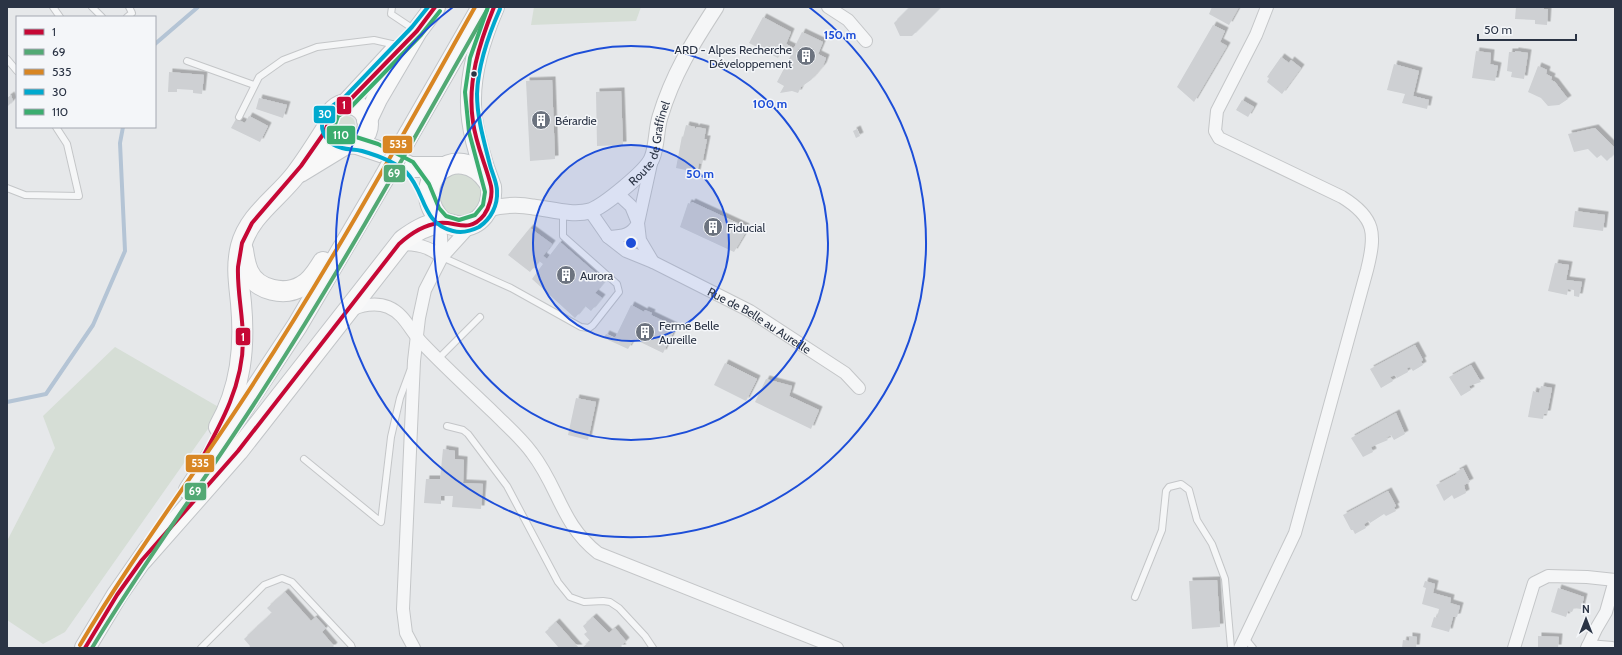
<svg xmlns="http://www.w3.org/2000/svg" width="1622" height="655" font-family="Cabin,sans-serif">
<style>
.green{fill:#d6ded6}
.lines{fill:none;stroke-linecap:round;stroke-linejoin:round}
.stream{stroke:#b4c4d5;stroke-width:4}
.building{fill:#ced0d3;filter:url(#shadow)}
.service-casing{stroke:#c4c6c8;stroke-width:8}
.minor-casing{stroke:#c4c6c8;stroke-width:14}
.tertiary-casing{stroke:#c4c6c8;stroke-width:17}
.primary-casing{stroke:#c2c5c8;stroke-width:22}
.service{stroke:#f5f6f7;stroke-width:6}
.minor{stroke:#f5f6f7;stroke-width:12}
.tertiary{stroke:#f5f6f7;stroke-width:15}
.primary{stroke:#f8f8f8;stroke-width:20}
.primary-bridge-casing{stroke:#c2c5c8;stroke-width:22;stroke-linecap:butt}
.primary-bridge{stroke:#f8f8f8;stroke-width:20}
.bus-1-casing{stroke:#f4f6f9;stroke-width:7}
.bus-2-casing{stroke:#f4f6f9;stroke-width:7}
.bus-3-casing{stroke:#f4f6f9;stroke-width:7}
.bus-4-casing{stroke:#f4f6f9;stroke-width:7}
.bus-5-casing{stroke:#f4f6f9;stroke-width:7}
.bus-1{stroke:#c60835;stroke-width:4}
.bus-2{stroke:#52a974;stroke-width:4}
.bus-3{stroke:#d88623;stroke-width:4}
.bus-4{stroke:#00a9ce;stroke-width:4}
.bus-5{stroke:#3bad6f;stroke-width:4}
.ring{fill:none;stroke:#1d4ed8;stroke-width:2}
.bus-dot{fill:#2b3445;stroke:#f4f6f9;stroke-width:1.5}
.labels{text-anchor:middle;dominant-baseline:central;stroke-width:3;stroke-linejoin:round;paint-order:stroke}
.poi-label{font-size:12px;fill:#2b3445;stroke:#f4f6f9;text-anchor:start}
.street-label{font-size:12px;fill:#2b3445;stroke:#f4f6f9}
.centre{fill:#1d4ed8;stroke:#f4f6f9;stroke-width:2}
.ring-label{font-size:12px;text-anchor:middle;font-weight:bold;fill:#1d4ed8;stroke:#f4f6f9;stroke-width:3;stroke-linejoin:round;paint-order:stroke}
.line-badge{stroke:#f4f6f9;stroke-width:1.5}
.badge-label{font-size:11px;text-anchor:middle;font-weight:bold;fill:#fff}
</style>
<defs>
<filter id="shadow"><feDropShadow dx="3.5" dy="-3.5" stdDeviation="0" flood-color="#0004"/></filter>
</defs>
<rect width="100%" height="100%" fill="#e6e8ea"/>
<g class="green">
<path d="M 534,7 L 641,7 L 636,21 L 531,25 Z"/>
<circle cx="347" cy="124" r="8"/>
<path d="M 463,171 L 481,184 L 483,200 L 469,217 L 452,217 L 443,210 L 438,189 L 447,175 Z"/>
<path d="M 115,347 L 222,409 L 65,632 L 43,644 L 7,620 L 7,541 L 55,448 L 43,416 Z"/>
</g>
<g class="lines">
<g class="stream">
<path d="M 155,44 L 198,7"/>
<path d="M 7,402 L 46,394 L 93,325 L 125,251 L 120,143 L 123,127"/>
</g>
</g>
<g class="building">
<path d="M 910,7 L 941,7 L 912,36 L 900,36 L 894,23 Z"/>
<path d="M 1212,7 L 1239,7 L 1229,25 L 1209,14 Z"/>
<path d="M 1516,7 L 1544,7 L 1544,9 L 1548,9 L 1547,25 L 1535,24 L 1535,20 L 1515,19 Z"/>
<path d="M 763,17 L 791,32 L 786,44 L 794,48 L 802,32 L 823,42 L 818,54 L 826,58 L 823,66 L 811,80 L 801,87 L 798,93 L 792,91 L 780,93 L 784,86 L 777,82 L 791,55 L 783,50 L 778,58 L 749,43 Z"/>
<path d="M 1213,25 L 1225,31 L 1220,42 L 1227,46 L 1194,102 L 1177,87 Z"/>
<path d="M 1476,51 L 1491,53 L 1490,64 L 1498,66 L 1495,81 L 1472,78 Z"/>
<path d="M 1515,51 L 1528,53 L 1524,79 L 1511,77 L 1512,72 L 1507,71 L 1509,52 L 1515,52 Z"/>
<path d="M 1281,57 L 1289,63 L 1291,60 L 1301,68 L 1282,94 L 1267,82 L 1269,78 L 1267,77 Z"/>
<path d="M 1394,64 L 1419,71 L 1413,96 L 1429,100 L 1427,109 L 1402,103 L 1405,94 L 1387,90 Z"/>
<path d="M 1538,66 L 1547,70 L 1546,74 L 1552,77 L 1551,80 L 1555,82 L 1568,99 L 1559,105 L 1548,106 L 1541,98 L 1528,92 Z"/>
<path d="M 169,72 L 204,75 L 202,94 L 193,93 L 193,90 L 177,89 L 177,92 L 168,92 Z"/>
<path d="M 552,80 L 555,159 L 530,161 L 526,81 Z"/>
<path d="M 621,91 L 623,145 L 597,146 L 596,92 Z"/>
<path d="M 11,95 L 13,101 L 7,107 L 7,98 Z"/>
<path d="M 259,98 L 287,105 L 283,118 L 256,109 Z"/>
<path d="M 1242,100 L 1254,107 L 1248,117 L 1236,110 Z"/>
<path d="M 249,116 L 268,126 L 260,142 L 231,128 L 236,119 L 245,123 Z"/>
<path d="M 686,125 L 695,127 L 695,129 L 697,127 L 706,129 L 704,139 L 707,139 L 702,164 L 699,163 L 697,173 L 687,171 L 688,169 L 686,170 L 676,168 L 682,136 L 683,137 Z"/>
<path d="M 1595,128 L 1615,148 L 1615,153 L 1607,161 L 1601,155 L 1597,158 L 1588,149 L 1574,152 L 1568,134 Z"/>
<path d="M 857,129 L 860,136 L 856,138 L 853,131 Z"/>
<path d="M 692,202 L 746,227 L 745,229 L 747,230 L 734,252 L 680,227 L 688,203 L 691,204 Z"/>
<path d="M 1575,211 L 1605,215 L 1603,231 L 1573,227 Z"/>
<path d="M 530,228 L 552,244 L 543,256 L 547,259 L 560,242 L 605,281 L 595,293 L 602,298 L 591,311 L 585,306 L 575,318 L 532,279 L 543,264 L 539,261 L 530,272 L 508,255 Z"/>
<path d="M 1555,263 L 1569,265 L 1566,280 L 1582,282 L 1579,297 L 1574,296 L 1574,290 L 1568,289 L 1567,295 L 1548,291 Z"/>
<path d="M 631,305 L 644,312 L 645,310 L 652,313 L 651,315 L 676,327 L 663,353 L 634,339 L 628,349 L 604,338 L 606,334 L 615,338 Z"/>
<path d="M 1415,345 L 1423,360 L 1421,361 L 1423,365 L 1413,371 L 1410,367 L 1407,368 L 1408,372 L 1397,378 L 1395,375 L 1390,377 L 1393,381 L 1381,388 L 1370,369 Z"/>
<path d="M 725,363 L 757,379 L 746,401 L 714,385 Z"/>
<path d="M 1471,365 L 1481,382 L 1469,386 L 1471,390 L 1461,396 L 1449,377 Z"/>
<path d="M 766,379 L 792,386 L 789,396 L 819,410 L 811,429 L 755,402 Z"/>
<path d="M 1541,386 L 1552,388 L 1547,414 L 1544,414 L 1543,419 L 1528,417 L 1533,391 L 1539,393 Z"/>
<path d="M 576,398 L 596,402 L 588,440 L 568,435 Z"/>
<path d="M 1396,413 L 1405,434 L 1394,440 L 1391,435 L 1386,438 L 1388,440 L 1371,447 L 1373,452 L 1363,457 L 1351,438 Z"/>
<path d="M 443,449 L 455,451 L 455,459 L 464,460 L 463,483 L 483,484 L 481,509 L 452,507 L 453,496 L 441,496 L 441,504 L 424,503 L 426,479 L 440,479 Z"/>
<path d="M 1463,468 L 1470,482 L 1464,485 L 1466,493 L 1454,499 L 1452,495 L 1444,501 L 1436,485 L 1457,474 L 1456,472 Z"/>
<path d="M 1388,491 L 1396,506 L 1394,507 L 1396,511 L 1386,516 L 1384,514 L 1370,523 L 1369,521 L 1364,524 L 1366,528 L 1355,534 L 1353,530 L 1351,530 L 1343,515 Z"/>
<path d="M 1217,580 L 1220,627 L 1192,629 L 1189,581 Z"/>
<path d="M 1425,581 L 1435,584 L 1433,593 L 1451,598 L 1450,603 L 1460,606 L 1457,617 L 1453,617 L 1449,632 L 1431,627 L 1434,617 L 1437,618 L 1439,609 L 1422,604 L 1426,588 L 1423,587 Z"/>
<path d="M 1558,588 L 1584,597 L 1581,609 L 1574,608 L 1572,612 L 1568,611 L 1566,617 L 1551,612 Z"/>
<path d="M 285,592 L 311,621 L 316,617 L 326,628 L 322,632 L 334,646 L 332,648 L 249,648 L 250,646 L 244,639 L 272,613 L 267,608 Z"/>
<path d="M 593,617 L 609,633 L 615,628 L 626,641 L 621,646 L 623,648 L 582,648 L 590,641 L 584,634 L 587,632 L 583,626 Z"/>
<path d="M 556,622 L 579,648 L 559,648 L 545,632 Z"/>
<path d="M 1409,636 L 1417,637 L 1416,648 L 1402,648 L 1403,640 L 1409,641 Z"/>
<path d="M 1538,636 L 1559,637 L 1558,648 L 1538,648 Z"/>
</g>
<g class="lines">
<g class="service-casing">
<g id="service">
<path d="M 53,7 L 60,17"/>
<path d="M 92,7 L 102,17"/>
<path d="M 392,7 L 391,14 L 415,30"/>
<path d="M 127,17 L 132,13 L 129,7"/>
<path d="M 7,59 L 17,71"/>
<path d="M 187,61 L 254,85"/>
<path d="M 239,117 L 259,77 L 283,60 L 317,47 L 374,40 L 396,45"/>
<path d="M 7,188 L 25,195 L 79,196 L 67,144 L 56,127"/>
<path d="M 442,257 L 511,288 L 581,327 L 589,328 L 593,325 L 619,292 L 617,284 L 563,236 L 563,213"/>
<path d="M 438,359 L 480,317"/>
<path d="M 447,426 L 463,430 L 468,434 L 507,486 L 558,582 L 570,597 L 584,602 L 603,601 L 610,602 L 619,608 L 645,636 L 653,648"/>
<path d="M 304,459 L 381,522 L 391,437 L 400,398 L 410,371"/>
<path d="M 1135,597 L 1162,530 L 1166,491 L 1169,487 L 1181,484 L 1189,490 L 1197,520 L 1212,544 L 1225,579 L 1231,648"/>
<path d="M 1245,638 L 1253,648"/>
<path d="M 201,648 L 264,585 L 282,578 L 292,582 L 351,645 L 352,648"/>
</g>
</g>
<g class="minor-casing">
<g id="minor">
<path d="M 828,7 L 848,20 L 866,41"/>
<path d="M 652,159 L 638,223 L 640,240 L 653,262"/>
<path d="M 617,193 L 631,206 L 638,223"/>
<path id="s1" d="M 590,211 L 608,237 L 626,251 L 653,262 L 750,311 L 845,373 L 859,388"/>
<path d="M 437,217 L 441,236 L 442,257"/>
<path d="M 608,237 C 622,236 631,236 638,223"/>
<path d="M 399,244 C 417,244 428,246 442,257"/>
<path d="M 350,311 C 360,305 376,302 388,307 C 405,314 410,331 423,344 C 446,368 470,390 494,413 C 507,426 521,438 532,453 C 559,488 561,524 598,553 L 837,648"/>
<path d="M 1588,646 L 1596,629 L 1606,612 L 1615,580"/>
<path d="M 414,648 L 406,633 L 403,609 L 414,361 L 419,318 L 425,290 L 442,257 L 472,224"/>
<path d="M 1240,648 L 1295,533 L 1367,270 C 1376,234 1376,218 1342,197 L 1219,138 L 1215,131 L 1217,111 L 1256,35 L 1267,7"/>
<path d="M 1514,648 L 1534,583 L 1548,576 L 1587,577 L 1615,580"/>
<path d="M 1587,648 L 1588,646 L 1612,648"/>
</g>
</g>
<g class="tertiary-casing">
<g id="tertiary">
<path id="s2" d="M 488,209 C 503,205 518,204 533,207 C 551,209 572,216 590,211 C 604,206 647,171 652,158 C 657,146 656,130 660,117 C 673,74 692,44 716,7"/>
</g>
</g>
<g class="primary-casing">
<g id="primary">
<circle cx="348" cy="124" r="20"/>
<path d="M 345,105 L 395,51"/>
<path d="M 367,120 L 377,99 L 417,31 L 435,7"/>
<path d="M 409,134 L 482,7"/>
<path d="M 354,143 L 384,153 L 410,167 L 445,167"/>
<path d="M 300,172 L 346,144"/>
<path d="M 443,223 C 403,183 458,138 488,181"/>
<path d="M 243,250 C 244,257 245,264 248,271 C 257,291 285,296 302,286 C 312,281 317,271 323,262"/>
<path d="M 219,427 C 241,388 245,347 241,303 C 239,283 236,266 241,246 C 249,215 278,198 296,174 C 308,158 318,142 328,126"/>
<path d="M 189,490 L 297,326 L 384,178"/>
<path d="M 142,560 L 238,451 L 403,240 C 414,232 425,225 439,223 C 446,222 451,225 457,226 C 480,228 493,208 491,187 C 482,164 471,129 471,104 C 470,71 481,37 494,7"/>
<path d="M 85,648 L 117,595 L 149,549"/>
</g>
</g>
<use href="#service" class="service"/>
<use href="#minor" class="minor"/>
<use href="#tertiary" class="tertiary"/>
<use href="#primary" class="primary"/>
<g class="primary-bridge-casing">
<path id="primary-bridge" d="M 384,178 L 409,134"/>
</g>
<use href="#primary-bridge" class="primary-bridge"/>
<g class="bus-1-casing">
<g id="bus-1">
<path d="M 200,462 C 221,424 243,385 243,340 C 243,315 237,291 238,267 L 242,243 L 252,223 L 301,166 L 324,133 L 334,110 L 345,105 L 417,31 L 435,7"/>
<path d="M 85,648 L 117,595 L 142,560 L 238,451 L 399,244 C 410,234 423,225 439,223 C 456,221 469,234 484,215 C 489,208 493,196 491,186 C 486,165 476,145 473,122 C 467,82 479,44 494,7"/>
</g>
</g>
<g class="bus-2-casing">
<path id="bus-2" d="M 92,648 C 146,558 209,475 265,387 C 344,265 415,137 487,10"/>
</g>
<g class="bus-3-casing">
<path id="bus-3" d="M 80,645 C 134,554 198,470 255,381 C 334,260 404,133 475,7"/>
</g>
<g class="bus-4-casing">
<path id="bus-4" d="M 428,7 L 412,27 L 342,100 C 333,104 326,109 323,119 C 319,132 328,145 342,148 C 349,150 355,149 362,151 C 376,155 395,162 406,172 C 426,192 421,223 453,231 C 461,233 471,231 479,227 C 491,219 498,205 497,191 C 497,182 492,173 490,165 C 484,141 477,118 477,94 C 478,64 488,36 500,9"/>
</g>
<g class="bus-5-casing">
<path id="bus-5" d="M 440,11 L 421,35 L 349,109 L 338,116 L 334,127 L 338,134 L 343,136 L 356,137 L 378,144 L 413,162 L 429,184 L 439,208 L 446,216 L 459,220 L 475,215 L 483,205 L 485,192 L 469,132 L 465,92 L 470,58 L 488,7"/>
</g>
<use href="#bus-1" class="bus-1"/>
<use href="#bus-2" class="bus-2"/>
<use href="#bus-3" class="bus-3"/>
<use href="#bus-4" class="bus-4"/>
<use href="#bus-5" class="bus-5"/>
</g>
<circle cx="631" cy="243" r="98" fill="#1d4ed8" fill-opacity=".12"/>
<g class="ring">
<circle cx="631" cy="243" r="98"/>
<circle cx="631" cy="243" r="197"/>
<path d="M809 7A295 295 0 1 1 453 7"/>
</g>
<defs>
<g id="building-disc" transform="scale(1)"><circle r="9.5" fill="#6c737f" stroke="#f4f6f9"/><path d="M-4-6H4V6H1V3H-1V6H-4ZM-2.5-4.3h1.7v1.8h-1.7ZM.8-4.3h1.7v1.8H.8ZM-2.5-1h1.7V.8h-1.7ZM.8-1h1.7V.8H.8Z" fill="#fff"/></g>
</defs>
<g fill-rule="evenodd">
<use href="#building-disc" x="806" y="56"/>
<use href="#building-disc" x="541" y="120"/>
<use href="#building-disc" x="713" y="227"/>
<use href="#building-disc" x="566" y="275"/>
<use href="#building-disc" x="645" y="332"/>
</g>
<circle class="bus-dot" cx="474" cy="74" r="3.5"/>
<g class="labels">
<g class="poi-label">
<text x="792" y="49" text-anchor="end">ARD - Alpes Recherche<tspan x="792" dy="14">Développement</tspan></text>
<text x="555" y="120">Bérardie</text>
<text x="727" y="227">Fiducial</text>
<text x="580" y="275">Aurora</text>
<text x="659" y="325">Ferme Belle<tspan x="659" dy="14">Aureille</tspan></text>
</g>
<g class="street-label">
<text stroke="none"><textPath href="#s2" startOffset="198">Route de Graffinel</textPath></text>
<text stroke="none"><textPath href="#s1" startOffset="205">Rue de Belle au Aureille</textPath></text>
</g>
</g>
<circle cx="631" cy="243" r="6" class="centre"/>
<g class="ring-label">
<text x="840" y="39">150 m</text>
<text x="770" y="108">100 m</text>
<text x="700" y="178">50 m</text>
</g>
<g class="line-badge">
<rect x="336" y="96" width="16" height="19" rx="4" fill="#c60835"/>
<rect x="313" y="105" width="23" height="19" rx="4" fill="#00a9ce"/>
<rect x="326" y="125" width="30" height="20" rx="4" fill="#3bad6f"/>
<rect x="382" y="135" width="31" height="19" rx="4" fill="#d88623"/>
<rect x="383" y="164" width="23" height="19" rx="4" fill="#52a974"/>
<rect x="235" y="327" width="16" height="19" rx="4" fill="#c60835"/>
<rect x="185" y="454" width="30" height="19" rx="4" fill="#d88623"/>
<rect x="184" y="482" width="23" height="19" rx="4" fill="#52a974"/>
</g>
<g class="badge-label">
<text x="344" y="109">1</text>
<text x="325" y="118">30</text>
<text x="341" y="139">110</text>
<text x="398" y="148">535</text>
<text x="394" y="177">69</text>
<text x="243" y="341">1</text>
<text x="200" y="467">535</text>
<text x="195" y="495">69</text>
</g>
<rect width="1622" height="655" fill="none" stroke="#2b3445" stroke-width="16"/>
<rect x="16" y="16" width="140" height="112" fill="#f4f6f9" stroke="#a4a8b1"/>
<rect x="24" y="29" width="20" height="6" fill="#c60835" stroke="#a4a8b1"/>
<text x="52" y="36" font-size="12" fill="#2b3445">1</text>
<rect x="24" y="49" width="20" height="6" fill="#52a974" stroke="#a4a8b1"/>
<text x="52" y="56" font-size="12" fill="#2b3445">69</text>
<rect x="24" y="69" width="20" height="6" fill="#d88623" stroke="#a4a8b1"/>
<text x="52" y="76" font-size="12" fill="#2b3445">535</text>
<rect x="24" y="89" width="20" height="6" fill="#00a9ce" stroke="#a4a8b1"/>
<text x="52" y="96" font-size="12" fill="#2b3445">30</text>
<rect x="24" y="109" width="20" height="6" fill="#3bad6f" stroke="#a4a8b1"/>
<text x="52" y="116" font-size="12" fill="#2b3445">110</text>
<g transform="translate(1586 619)" stroke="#f4f6f9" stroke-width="3" paint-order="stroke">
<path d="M0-3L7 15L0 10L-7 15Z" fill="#2b3445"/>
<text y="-6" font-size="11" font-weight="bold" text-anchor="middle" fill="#2b3445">N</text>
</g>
<path d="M1478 34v6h98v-6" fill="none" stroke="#2b3445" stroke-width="2"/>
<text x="1484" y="34" font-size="12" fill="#2b3445" stroke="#f4f6f9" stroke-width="3" paint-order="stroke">50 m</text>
</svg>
